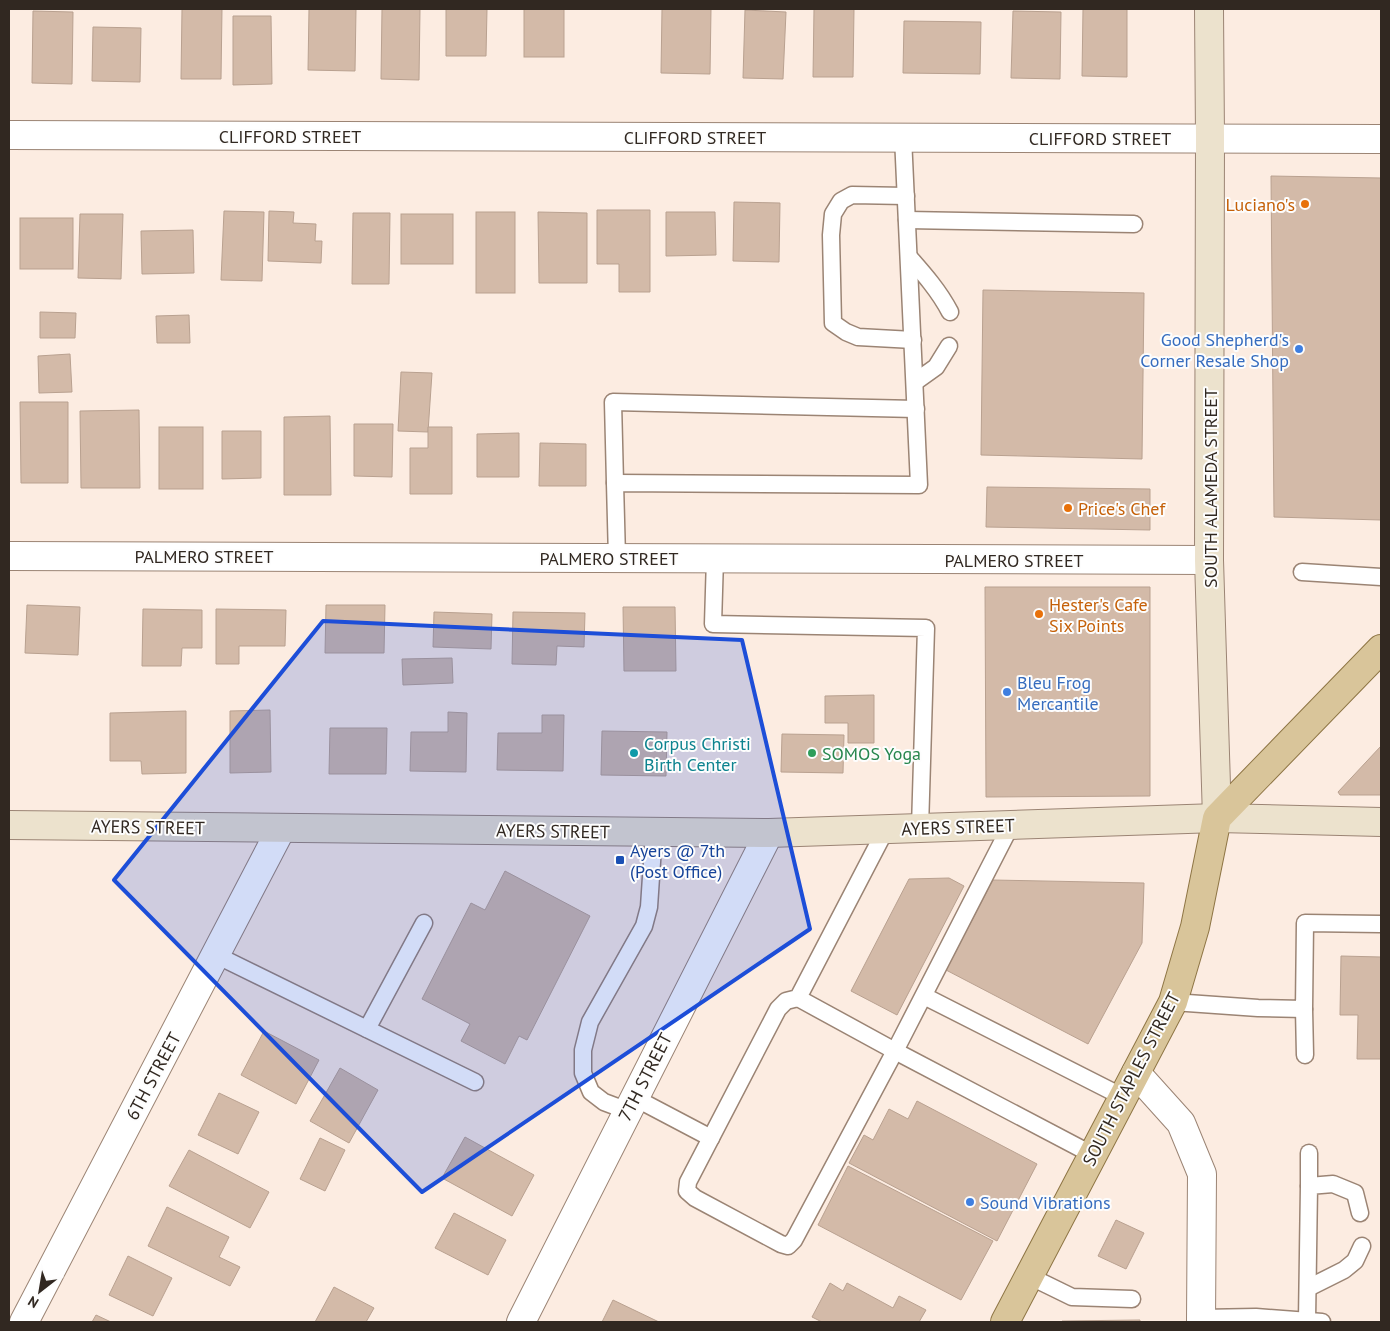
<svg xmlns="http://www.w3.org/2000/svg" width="1390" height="1331" font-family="'PT Sans',sans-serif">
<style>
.building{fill:#d3baa8;stroke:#b9a190}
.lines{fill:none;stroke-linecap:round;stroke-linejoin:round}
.service-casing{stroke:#9b8474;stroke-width:19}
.minor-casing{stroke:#9b8474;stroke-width:30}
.secondary-casing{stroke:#9b8474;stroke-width:30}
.primary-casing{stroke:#8e7544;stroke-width:30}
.service{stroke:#fff;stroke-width:16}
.minor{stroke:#fff;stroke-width:28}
.secondary{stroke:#ece2cd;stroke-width:28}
.primary{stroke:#d9c59a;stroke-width:28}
.marked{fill:#1d4ed8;fill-opacity:0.2;stroke:#1d4ed8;stroke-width:4;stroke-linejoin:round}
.food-dot{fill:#e8710a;stroke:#fdfdfd;stroke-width:2}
.shop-dot{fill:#3f7fe0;stroke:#fdfdfd;stroke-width:2}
.culture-dot{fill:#0f9aa8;stroke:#fdfdfd;stroke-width:2}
.leisure-dot{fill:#2e9e5b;stroke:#fdfdfd;stroke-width:2}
.transit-dot{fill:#1a4fb4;stroke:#fdfdfd;stroke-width:2}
.labels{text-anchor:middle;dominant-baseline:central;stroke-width:4;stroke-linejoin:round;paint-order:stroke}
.street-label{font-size:18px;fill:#312821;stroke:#fdfdfd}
.food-label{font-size:18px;fill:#c56008;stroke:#fdfdfd;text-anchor:start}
.shop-label{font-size:18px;fill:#366cbe;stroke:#fdfdfd;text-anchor:start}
.culture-label{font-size:18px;fill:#0d838f;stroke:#fdfdfd;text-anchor:start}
.leisure-label{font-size:18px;fill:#27864d;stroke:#fdfdfd;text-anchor:start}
.transit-label{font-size:18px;fill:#164399;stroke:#fdfdfd;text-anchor:start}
</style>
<rect width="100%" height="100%" fill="#fcece1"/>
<g class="building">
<path d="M 182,9 L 222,9 L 221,79 L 181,79 Z"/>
<path d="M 309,9 L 356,9 L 355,71 L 308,70 Z"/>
<path d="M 382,9 L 420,9 L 419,80 L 381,79 Z"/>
<path d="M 446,9 L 487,9 L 486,56 L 446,56 Z"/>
<rect x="524" y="9" width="40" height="48"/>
<path d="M 662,9 L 711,9 L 710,74 L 661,73 Z"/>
<path d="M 814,9 L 854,9 L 853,77 L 813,77 Z"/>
<path d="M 1083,9 L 1127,9 L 1127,77 L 1082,76 Z"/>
<path d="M 745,10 L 786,12 L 783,79 L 743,78 Z"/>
<path d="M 33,11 L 73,12 L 72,84 L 32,83 Z"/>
<path d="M 1013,11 L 1061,12 L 1060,79 L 1011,78 Z"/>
<path d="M 233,16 L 271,16 L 272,84 L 233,85 Z"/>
<path d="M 904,21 L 981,22 L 980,74 L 903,73 Z"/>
<path d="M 93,27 L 141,28 L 140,82 L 92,81 Z"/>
<path d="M 1271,176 L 1381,178 L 1381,520 L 1274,517 Z"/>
<path d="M 734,202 L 780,203 L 779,262 L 733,261 Z"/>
<path d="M 597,210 L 650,210 L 650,292 L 619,292 L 619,264 L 597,264 Z"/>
<path d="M 224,211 L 264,212 L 262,281 L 221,280 Z"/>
<path d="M 269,211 L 294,212 L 293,223 L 316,224 L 315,241 L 322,241 L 321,263 L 268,261 Z"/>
<rect x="476" y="212" width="39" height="81"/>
<path d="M 538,212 L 587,213 L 587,283 L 539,283 Z"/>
<path d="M 666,212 L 715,212 L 716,255 L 666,256 Z"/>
<path d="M 353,213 L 390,213 L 389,284 L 352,284 Z"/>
<path d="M 80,214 L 123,214 L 121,279 L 78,278 Z"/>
<rect x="401" y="214" width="52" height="50"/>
<rect x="20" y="218" width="53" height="51"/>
<path d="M 193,230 L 194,273 L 142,274 L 141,231 Z"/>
<path d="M 983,290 L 1144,293 L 1142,459 L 981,455 Z"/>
<path d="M 40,312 L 76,313 L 75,338 L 40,338 Z"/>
<path d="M 189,315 L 190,343 L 157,343 L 156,316 Z"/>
<path d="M 70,354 L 72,392 L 39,393 L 38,356 Z"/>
<path d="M 401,372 L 432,373 L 428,432 L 398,431 Z"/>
<path d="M 20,402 L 68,402 L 68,483 L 21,483 Z"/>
<path d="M 139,410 L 140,488 L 81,488 L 80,411 Z"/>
<path d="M 330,416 L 331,495 L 284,495 L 284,417 Z"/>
<path d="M 354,424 L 393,424 L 392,477 L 354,476 Z"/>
<rect x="159" y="427" width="44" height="62"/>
<path d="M 428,427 L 452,427 L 452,494 L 410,494 L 410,448 L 428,448 Z"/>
<path d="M 222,431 L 261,431 L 261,478 L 222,479 Z"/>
<path d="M 519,433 L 519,477 L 477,477 L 477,434 Z"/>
<path d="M 540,443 L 586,444 L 586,486 L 539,486 Z"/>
<path d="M 987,487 L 1150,489 L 1150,530 L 986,527 Z"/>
<path d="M 985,587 L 1150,587 L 1150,796 L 986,797 Z"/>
<path d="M 27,605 L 80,607 L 78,655 L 25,653 Z"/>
<path d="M 326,605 L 385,605 L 384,653 L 325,653 Z"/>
<path d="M 623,607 L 675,607 L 676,671 L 624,671 Z"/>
<path d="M 143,609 L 202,610 L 202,648 L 182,648 L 181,666 L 142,666 Z"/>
<path d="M 216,609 L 286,610 L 285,646 L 239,646 L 239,664 L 216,664 Z"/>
<path d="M 434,612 L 492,614 L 491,649 L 433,647 Z"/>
<path d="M 513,612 L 585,613 L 584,647 L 557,646 L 556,665 L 512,664 Z"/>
<path d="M 452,658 L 453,683 L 403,685 L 402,659 Z"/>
<path d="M 874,695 L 874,743 L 848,743 L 848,723 L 825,723 L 825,696 Z"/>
<path d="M 270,710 L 271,772 L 230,773 L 230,711 Z"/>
<path d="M 186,711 L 186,773 L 142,774 L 141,761 L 110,761 L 110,713 Z"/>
<path d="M 448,712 L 467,713 L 466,772 L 410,771 L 411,732 L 448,732 Z"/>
<path d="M 542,715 L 564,715 L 563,771 L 497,770 L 498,733 L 542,733 Z"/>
<path d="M 330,728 L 387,728 L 386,774 L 329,774 Z"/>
<path d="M 602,731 L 667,732 L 666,776 L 601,775 Z"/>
<path d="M 782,734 L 844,735 L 843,773 L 781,772 Z"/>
<path d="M 1381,746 L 1381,795 L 1340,795 L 1338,792 Z"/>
<path d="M 505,871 L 590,916 L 527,1040 L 519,1036 L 505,1064 L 461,1041 L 470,1024 L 422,999 L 471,903 L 485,910 Z"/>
<path d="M 949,878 L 964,886 L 897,1015 L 851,991 L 909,879 Z"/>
<path d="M 993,880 L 1144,883 L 1142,943 L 1088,1044 L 946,970 Z"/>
<path d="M 1341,956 L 1381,957 L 1381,1059 L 1357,1059 L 1358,1015 L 1340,1015 Z"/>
<path d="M 264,1031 L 319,1060 L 296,1104 L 241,1075 Z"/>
<path d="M 340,1068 L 378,1090 L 349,1143 L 310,1121 Z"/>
<path d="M 219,1093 L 259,1112 L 238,1154 L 198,1135 Z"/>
<path d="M 917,1101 L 1037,1164 L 997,1241 L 849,1163 L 864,1135 L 873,1140 L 889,1109 L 908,1119 Z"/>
<path d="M 465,1137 L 534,1175 L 512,1216 L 442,1178 Z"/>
<path d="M 320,1138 L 345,1150 L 325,1191 L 300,1179 Z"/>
<path d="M 189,1150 L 269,1192 L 250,1228 L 169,1186 Z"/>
<path d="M 848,1166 L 993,1241 L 961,1300 L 818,1225 Z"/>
<path d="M 167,1207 L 229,1237 L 219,1257 L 240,1267 L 230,1286 L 148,1246 Z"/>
<path d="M 454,1213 L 506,1240 L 488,1275 L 435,1248 Z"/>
<path d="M 1116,1220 L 1144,1233 L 1126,1269 L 1098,1256 Z"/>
<path d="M 128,1256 L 172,1278 L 153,1316 L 109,1295 Z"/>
<path d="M 830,1283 L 843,1291 L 847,1283 L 893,1308 L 899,1296 L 926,1310 L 919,1322 L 822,1322 L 812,1317 Z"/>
<path d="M 334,1287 L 374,1308 L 366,1322 L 315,1322 Z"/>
<path d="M 613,1300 L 659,1322 L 602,1322 Z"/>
<path d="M 96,1315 L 111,1322 L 92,1322 Z"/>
<path d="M 1140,1320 L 1140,1322 L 1062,1322 L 1062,1321 Z"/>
</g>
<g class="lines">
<g class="service-casing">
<g id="service">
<path d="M 906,196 L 852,195 L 841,201 L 833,214 L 831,235 L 833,323 L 846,332 L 858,337 L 913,340"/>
<path d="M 907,220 L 1134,224"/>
<path d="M 909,257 C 924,274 939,291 950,312"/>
<path d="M 915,382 L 936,367 L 949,346"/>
<path d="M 615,483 L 613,402 L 916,409"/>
<path d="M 617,558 L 615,483 L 919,485 L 903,137"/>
<path d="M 715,558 L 713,624 L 926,628 L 920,828"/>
<path d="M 1302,572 L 1381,577"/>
<path d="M 1011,825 L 895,1051 L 1093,1155"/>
<path d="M 216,955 L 475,1082"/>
<path d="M 924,996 L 1123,1097"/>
<path d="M 798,998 L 895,1051 L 794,1240 L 788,1246 L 781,1244 L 695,1198 L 687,1191 L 688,1182 L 778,1009 L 786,1001 L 798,998 L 886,829"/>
<path d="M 1173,1002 L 1258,1008 L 1304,1009 L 1305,923 L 1381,924"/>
<path d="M 1304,1009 L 1305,1055"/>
<path d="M 367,1029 L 424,923"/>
<path d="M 635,1098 L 711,1138"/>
<path d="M 628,1111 L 604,1102 L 591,1092 L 583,1073 L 583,1050 L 590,1022 L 644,926 L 649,907 L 654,832"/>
<path d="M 1309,1153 L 1309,1186"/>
<path d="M 1029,1276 L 1072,1297 L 1132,1299"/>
<path d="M 1308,1288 L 1344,1270 L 1355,1261 L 1362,1246"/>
<path d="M 1201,1318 L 1256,1317 L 1322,1322"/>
<path d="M 1307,1321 L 1309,1186 L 1333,1184 L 1355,1193 L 1360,1213"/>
</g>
</g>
<g class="minor-casing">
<g id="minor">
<path d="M 9,135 L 1381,139"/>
<path d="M 9,556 L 1209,560"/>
<path d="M 1136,1073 L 1181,1123 L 1202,1174 L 1201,1322"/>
<path d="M 24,1322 L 281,829"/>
<path d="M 521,1322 L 769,833"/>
</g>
</g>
<g class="secondary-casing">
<g id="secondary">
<path d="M 1209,9 L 1210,138 L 1209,560 L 1217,818"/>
<path d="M 9,825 L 769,833 L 1217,818 L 1381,822"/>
</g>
</g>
<g class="primary-casing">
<path id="primary" d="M 1005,1322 L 1173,1002 L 1195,927 L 1217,818 L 1381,649"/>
</g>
<use href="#service" class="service"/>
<use href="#minor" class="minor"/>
<use href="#secondary" class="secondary"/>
<use href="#primary" class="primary"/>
</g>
<path class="marked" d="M 323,621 L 742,640 L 810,929 L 422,1192 L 114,880 Z"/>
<g class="food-dot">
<circle cx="1305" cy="204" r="5"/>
<circle cx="1068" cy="508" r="5"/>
<circle cx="1039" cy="614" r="5"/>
</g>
<g class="shop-dot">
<circle cx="1299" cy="349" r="5"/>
<circle cx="1007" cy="692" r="5"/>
<circle cx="970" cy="1202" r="5"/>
</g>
<circle class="culture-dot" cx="634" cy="753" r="5"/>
<circle class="leisure-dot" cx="812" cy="753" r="5"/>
<rect class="transit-dot" x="615" y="855" width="10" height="10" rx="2.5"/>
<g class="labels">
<g class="street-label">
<text x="290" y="136">CLIFFORD STREET</text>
<text x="695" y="137">CLIFFORD STREET</text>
<text x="1100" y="138">CLIFFORD STREET</text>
<text transform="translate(1210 488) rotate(-90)">SOUTH ALAMEDA STREET</text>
<text x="204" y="556">PALMERO STREET</text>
<text x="609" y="558">PALMERO STREET</text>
<text x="1014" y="560">PALMERO STREET</text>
<text transform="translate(148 827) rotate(1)">AYERS STREET</text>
<text transform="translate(958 827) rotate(-2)">AYERS STREET</text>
<text transform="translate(553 831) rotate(1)">AYERS STREET</text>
<text transform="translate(153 1076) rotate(-62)">6TH STREET</text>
<text transform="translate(645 1077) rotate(-63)">7TH STREET</text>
<text transform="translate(1131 1079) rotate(-63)">SOUTH STAPLES STREET</text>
</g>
<g class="food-label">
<text x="1295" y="204" text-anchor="end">Luciano's</text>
<text x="1078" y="508">Price's Chef</text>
<text x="1049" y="604">Hester's Cafe<tspan x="1049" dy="21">Six Points</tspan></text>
</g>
<g class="shop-label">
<text x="1289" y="339" text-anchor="end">Good Shepherd's<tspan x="1289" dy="21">Corner Resale Shop</tspan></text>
<text x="1017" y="682">Bleu Frog<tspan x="1017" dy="21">Mercantile</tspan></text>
<text x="980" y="1202">Sound Vibrations</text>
</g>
<g class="culture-label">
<text x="644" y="743">Corpus Christi<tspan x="644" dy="21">Birth Center</tspan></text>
</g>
<g class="leisure-label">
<text x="822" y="753">SOMOS Yoga</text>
</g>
<g class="transit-label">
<text x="630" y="850">Ayers @ 7th<tspan x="630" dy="21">(Post Office)</tspan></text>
</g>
</g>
<rect width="1390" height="1331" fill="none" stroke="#312821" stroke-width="20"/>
<g transform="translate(40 1291) rotate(211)" stroke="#fdfdfd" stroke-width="4" paint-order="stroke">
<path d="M0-4L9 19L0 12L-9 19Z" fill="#312821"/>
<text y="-8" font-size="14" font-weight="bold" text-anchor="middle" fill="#312821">N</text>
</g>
</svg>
